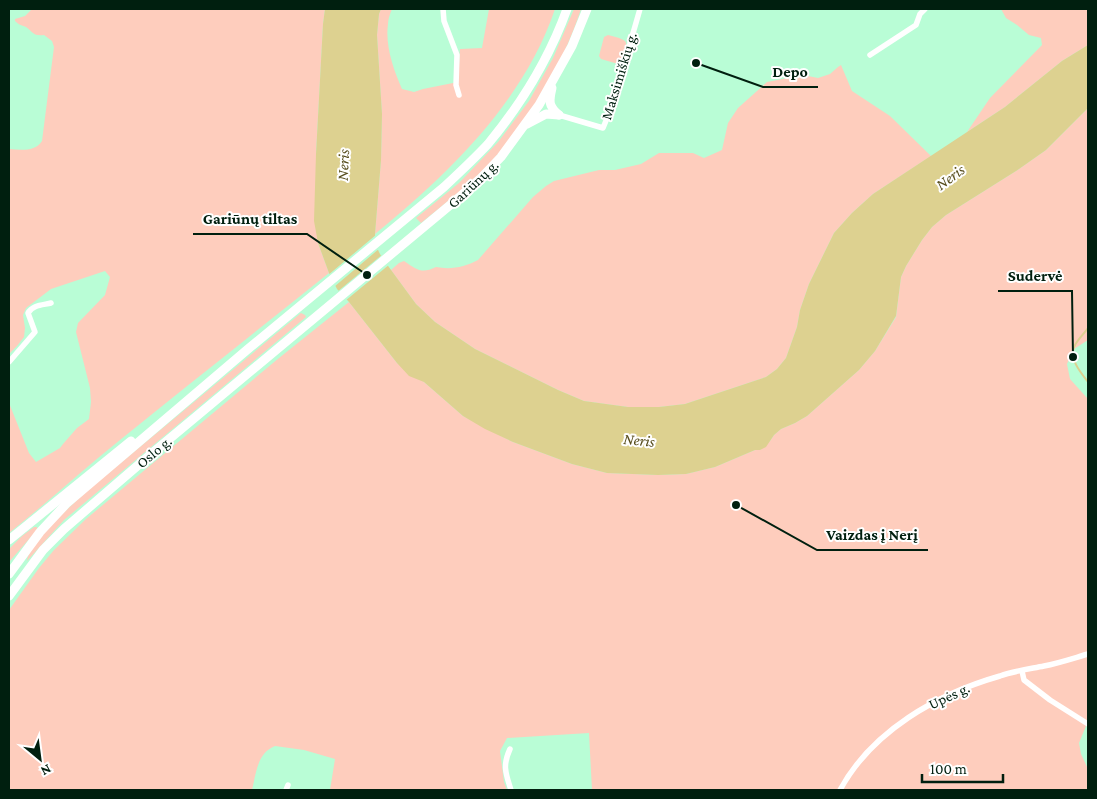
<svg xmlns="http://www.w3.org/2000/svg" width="1097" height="799" font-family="'Crimson Pro',serif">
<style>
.green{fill:#fecdbd}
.water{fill:#ddd190}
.pier{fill:#b9fdd6}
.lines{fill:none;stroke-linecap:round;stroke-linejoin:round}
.stream{stroke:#ddd190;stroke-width:2}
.minor{stroke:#fff;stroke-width:5.5}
.trunk{stroke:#fff;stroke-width:9}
.labels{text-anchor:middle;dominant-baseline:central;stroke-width:4;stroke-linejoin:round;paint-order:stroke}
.street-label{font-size:15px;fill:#001f0f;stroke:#fff}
.water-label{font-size:16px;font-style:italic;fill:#564c1b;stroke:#fff}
.leader{fill:none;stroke:#001f0f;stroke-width:2}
.callout-dot{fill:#001f0f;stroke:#fff;stroke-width:2}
.callout-label{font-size:16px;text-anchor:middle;font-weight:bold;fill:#001f0f;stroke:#fff;stroke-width:4;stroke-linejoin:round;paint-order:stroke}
</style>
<rect width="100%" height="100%" fill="#b9fdd6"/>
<g class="green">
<path d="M 32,9 L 325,9 L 323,24 L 316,154 L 318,243 L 329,273 C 259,329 189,384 120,440 C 82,470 47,503 9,533 L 9,403 L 29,453 L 36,462 L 60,448 L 63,444 L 77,428 L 89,419 L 91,402 L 90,388 L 76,332 L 78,323 L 105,295 L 110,277 L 105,271 L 51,289 L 26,308 L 23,315 L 25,328 L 24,337 L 17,346 L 9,354 L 9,149 C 21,150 35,152 42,141 L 54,47 L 52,41 L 44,35 C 33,36 34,33 26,27 C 21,25 19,25 15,21 L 15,19 L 25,16 Z"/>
<path d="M 381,9 L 392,9 C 390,14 388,19 388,24 C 385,45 393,69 402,89 L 414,92 L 423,89 L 458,82 L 460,49 L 482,48 L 489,9 L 555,9 C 524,101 449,174 375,234 L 381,160 L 382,114 L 377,35 L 379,14 Z"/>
<path d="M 574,9 L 581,9 C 562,67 528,124 485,168 C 465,188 443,205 421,223 L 416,218 L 459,183 L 498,142 L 529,101 L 553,58 Z"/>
<path d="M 1001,9 L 1088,9 L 1088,45 L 1062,61 L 1005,107 L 967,132 L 990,98 L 1042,45 L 1041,38 L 1029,35 L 1017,25 L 1006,18 Z"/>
<path d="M 608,35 C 631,41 628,40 622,62 L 618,64 L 601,59 L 599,56 L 604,37 Z"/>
<path d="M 841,65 L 852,91 L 890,116 L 931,156 L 873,194 L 852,213 L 834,233 L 809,284 L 800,310 L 797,327 L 786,358 L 777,369 L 766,377 L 685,404 L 659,407 L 628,407 L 584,401 L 558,390 L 475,349 L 435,322 L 416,304 L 391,270 L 399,263 L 404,261 C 417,270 422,274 436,267 C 451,270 465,267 478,260 L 533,197 L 546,186 L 554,181 L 599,170 L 615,170 L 641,164 L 659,153 L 693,153 L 704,158 L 722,150 L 728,123 L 738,108 L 767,82 L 803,75 L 818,78 L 830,74 L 838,67 Z"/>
<path d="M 1088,108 L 1088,340 L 1074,349 L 1067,364 L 1070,379 L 1088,399 L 1088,721 L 1079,743 L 1081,754 L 1088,769 L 1088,790 L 592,790 L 589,733 L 507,738 L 500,751 L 504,782 L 507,790 L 330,790 L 335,759 L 304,750 L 275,746 C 257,753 256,774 252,790 L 9,790 L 9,610 L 39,568 L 54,550 L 86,519 L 279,358 L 349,302 L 397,363 L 424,382 L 463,416 L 513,442 L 572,464 L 607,473 L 658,475 L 686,474 L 715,467 L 755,450 L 760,450 L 770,441 L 774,435 L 781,429 L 795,423 L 807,416 L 859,370 L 875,351 L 896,317 L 901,277 L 906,266 L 922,240 L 932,227 L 946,215 L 1019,169 L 1046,150 Z"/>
<path d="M 301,313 L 305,315 L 306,317 L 64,520 L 27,561 C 29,542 77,500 93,486 Z"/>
<path d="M 34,527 L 37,527 L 37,530 L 9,562 L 9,549 L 22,536 Z"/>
</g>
<path class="water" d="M 325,9 L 381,9 L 379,14 L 377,35 L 382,114 L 381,160 L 375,234 C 375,244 378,251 383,259 L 416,304 L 435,322 L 475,349 L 558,390 L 584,401 L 628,407 L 659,407 L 685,404 L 766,377 L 777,369 L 786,358 L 797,327 L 800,310 L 809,284 L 834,233 L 852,213 L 873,194 L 1005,107 L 1062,61 L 1088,45 L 1088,108 L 1046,150 L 1019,169 L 946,215 L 932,227 L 922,240 L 906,266 L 901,277 L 896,316 L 875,351 L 859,370 L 807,416 L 795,423 L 781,429 L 774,435 L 766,447 L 760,450 L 755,450 L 715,467 L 686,474 L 658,475 L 607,473 L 572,464 L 513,442 L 485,429 L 463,416 L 424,382 L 409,376 L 397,363 L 349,302 L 337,289 L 329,273 L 318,243 L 314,221 L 316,154 L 323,24 Z"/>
<g class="pier">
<path d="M 377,234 L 378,241 L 380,248 L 334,287 L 327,276 Z"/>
<path d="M 383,254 L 390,264 L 345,301 L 337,292 Z"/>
</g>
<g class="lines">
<path class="stream" d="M 1088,328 C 1084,334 1077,340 1074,347 C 1069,359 1081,373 1088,382"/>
<g class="minor">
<path d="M 443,9 L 444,21 L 457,55 L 456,85 L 459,95"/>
<path d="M 870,55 L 916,25 L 920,14 L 925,9"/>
<path d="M 559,115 L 603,128 L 612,106 L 640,9"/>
<path d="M 9,362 L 35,332 L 28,313 C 32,305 43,305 51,303"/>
<path d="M 1022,671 L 1024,680 L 1050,700 L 1088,724"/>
<path d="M 510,749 C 502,766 506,774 511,790"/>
<path d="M 286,790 L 288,785"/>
<path d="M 840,790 C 872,731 937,694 1000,676 C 1014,671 1029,669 1044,666 C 1059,663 1074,658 1088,654"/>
</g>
<g class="trunk">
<path d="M 552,88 C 549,101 548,106 559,115"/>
<path d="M 527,124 L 546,114 L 559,115"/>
<path d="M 9,540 L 131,441"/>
<path d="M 9,574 L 40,532 L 67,503 L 248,349 L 444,187 C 459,173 474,159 488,144 C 522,103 549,59 567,9"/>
<path d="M 9,596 L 43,550 L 64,529 L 150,455 L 455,201 L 480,179 L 501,157 L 539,105 L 572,46 L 587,9"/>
</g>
</g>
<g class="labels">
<g class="street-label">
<text transform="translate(619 76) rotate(-73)">Maksimiškių g.</text>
<text transform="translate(473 184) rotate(-43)">Gariūnų g.</text>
<text transform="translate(154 452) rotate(-40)">Oslo g.</text>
<text transform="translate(949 696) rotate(-25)">Upės g.</text>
</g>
<g class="water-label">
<text transform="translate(343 165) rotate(-87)">Neris</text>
<text transform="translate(950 177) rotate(-37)">Neris</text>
<text transform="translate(639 440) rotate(5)">Neris</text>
</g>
</g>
<path class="leader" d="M696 63L763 87H818M367 275L307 234H193M1073 357L1072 291H998M736 505L817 550H928"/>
<g class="callout-dot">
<circle cx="696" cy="63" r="5"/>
<circle cx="367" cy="275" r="5"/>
<circle cx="1073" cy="357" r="5"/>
<circle cx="736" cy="505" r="5"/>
</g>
<g class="callout-label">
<text x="790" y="77">Depo</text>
<text x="250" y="224">Gariūnų tiltas</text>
<text x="1035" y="281">Sudervė</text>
<text x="872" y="540">Vaizdas į Nerį</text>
</g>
<rect width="1097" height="799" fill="none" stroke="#001f0f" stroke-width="20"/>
<g transform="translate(40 759) rotate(151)" stroke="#ffffff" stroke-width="4" paint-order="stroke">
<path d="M0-4L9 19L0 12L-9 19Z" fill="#001f0f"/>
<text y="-8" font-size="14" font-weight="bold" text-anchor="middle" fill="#001f0f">N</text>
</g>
<path d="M922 774v8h81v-8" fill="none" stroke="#001f0f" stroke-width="2.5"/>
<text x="930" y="774" font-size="15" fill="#001f0f" stroke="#ffffff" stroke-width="4" paint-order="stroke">100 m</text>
</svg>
